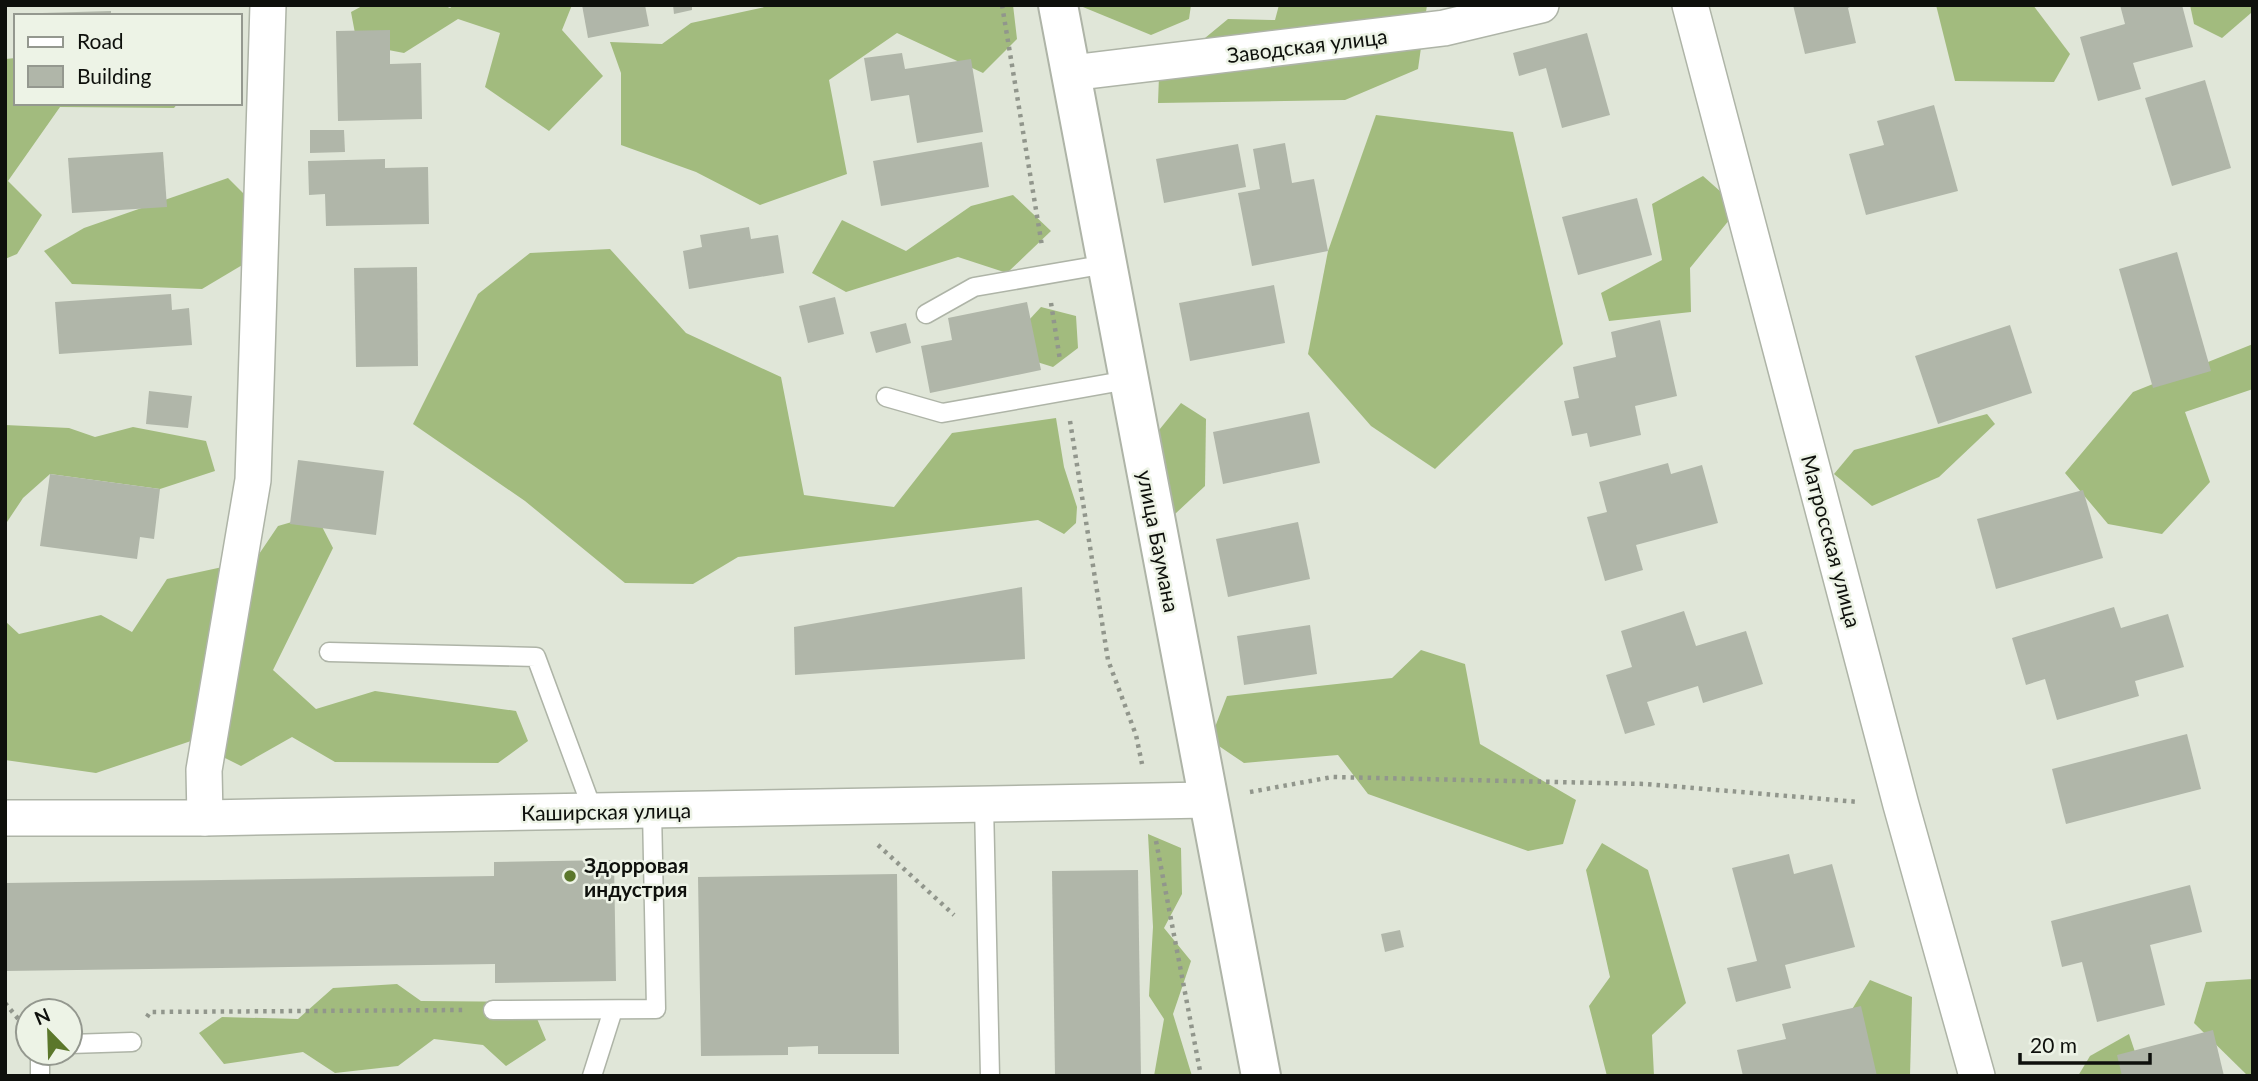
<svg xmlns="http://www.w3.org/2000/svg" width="2258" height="1081" font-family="Lato,sans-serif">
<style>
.forest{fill:#a2bb7e}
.building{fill:#b0b6a9}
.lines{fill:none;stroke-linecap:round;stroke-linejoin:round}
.lane-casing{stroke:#aeb4a7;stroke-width:21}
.street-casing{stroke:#aeb4a7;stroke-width:38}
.secondary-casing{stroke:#aeb4a7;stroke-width:42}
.path{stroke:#91968c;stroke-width:4.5;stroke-dasharray:3.5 5;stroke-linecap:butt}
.lane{stroke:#fff;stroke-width:18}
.street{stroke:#fff;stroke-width:35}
.secondary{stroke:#fff;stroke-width:38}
.poi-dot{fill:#5b772b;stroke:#edf3e6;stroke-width:2.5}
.labels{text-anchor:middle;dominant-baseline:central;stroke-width:5;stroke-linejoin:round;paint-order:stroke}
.street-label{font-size:21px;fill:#0e100c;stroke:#edf3e6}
.poi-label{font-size:21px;font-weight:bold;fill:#0e100c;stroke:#edf3e6;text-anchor:start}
</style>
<rect width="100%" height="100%" fill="#e0e6d8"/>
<g class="forest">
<path d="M 364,5 L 443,5 L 450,8 L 454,5 L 572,5 L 562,30 L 603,76 L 549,131 L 485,87 L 500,33 L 458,19 L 404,53 L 357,44 L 351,12 Z"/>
<path d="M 774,5 L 1013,5 L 1017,39 L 983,73 L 897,33 L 829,80 L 847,174 L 760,205 L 696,172 L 621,145 L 621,73 L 610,42 L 662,44 L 691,23 Z"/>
<path d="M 1078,5 L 1191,5 L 1189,19 L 1151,35 Z"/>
<path d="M 1279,5 L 1427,5 L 1418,69 L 1345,100 L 1158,103 L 1159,76 L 1228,19 L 1275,20 Z"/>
<path d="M 1936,5 L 2033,5 L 2070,54 L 2054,82 L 1955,81 Z"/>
<path d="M 2190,5 L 2251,5 L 2251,13 L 2222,38 L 2194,24 Z"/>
<path d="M 16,58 L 16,103 L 178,103 L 174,108 L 60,107 L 8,181 L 42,215 L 17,254 L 5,259 L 5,59 Z"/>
<path d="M 1376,115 L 1513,132 L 1563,344 L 1435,469 L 1371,426 L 1308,354 L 1328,251 Z"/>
<path d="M 1703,176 L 1739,208 L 1690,268 L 1691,312 L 1609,321 L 1601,293 L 1662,260 L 1652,204 Z"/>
<path d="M 228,178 L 257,207 L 249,261 L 202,289 L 72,284 L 44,251 L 84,228 Z"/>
<path d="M 1013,195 L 1051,231 L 1007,273 L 958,257 L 846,292 L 812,273 L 842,220 L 906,251 L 971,206 Z"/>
<path d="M 610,249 L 686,333 L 781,377 L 804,495 L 894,507 L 952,433 L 1056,418 L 1064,467 L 1077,507 L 1076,523 L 1064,534 L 1038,520 L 738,557 L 693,584 L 625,583 L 525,501 L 413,424 L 478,294 L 530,253 Z"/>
<path d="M 1041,307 L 1076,316 L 1078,348 L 1053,367 L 1018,356 L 1015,335 Z"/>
<path d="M 2253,344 L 2253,389 L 2185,412 L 2210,482 L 2162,534 L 2108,524 L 2065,473 L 2133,392 Z"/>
<path d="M 1181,403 L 1206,419 L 1205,486 L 1175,514 L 1140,505 L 1133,462 Z"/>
<path d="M 1987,414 L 1995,424 L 1939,477 L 1872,506 L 1834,474 L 1854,450 Z"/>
<path d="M 5,425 L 69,428 L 95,437 L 133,427 L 206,441 L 215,471 L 160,489 L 50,474 L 23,498 L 5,525 Z"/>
<path d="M 316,515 L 333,548 L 273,670 L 316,709 L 375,691 L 516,711 L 528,741 L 498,763 L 335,762 L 292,737 L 241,766 L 191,741 L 96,773 L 5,760 L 5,621 L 19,634 L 101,615 L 132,632 L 167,579 L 255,560 L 278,526 Z"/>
<path d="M 1421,650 L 1465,664 L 1480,744 L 1576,800 L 1563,844 L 1528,851 L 1368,794 L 1338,755 L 1244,763 L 1210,740 L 1227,696 L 1392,678 Z"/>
<path d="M 1148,834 L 1181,848 L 1182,894 L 1164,928 L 1191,961 L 1173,1014 L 1192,1076 L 1154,1076 L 1164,1019 L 1149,996 L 1153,927 Z"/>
<path d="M 1602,843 L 1648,870 L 1686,1003 L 1652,1035 L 1654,1076 L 1607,1076 L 1589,1006 L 1610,977 L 1586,870 Z"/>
<path d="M 2253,979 L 2253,1076 L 2248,1076 L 2194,1023 L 2206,982 Z"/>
<path d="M 1870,980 L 1912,997 L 1910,1076 L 1859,1076 L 1843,1024 Z"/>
<path d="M 397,984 L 421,1001 L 530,1002 L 546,1040 L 506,1066 L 483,1045 L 434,1039 L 398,1066 L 335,1073 L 303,1052 L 224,1064 L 199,1033 L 222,1017 L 298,1019 L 333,988 Z"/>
<path d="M 2129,1034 L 2143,1076 L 2078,1076 L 2090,1056 Z"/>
</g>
<g class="building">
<path d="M 582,5 L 645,5 L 649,26 L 588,38 Z"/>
<path d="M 673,5 L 692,5 L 692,10 L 674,14 Z"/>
<path d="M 1793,5 L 1854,5 L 1848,8 L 1856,43 L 1805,54 Z"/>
<path d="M 2120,5 L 2182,5 L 2193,47 L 2133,63 L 2141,89 L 2098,101 L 2080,37 L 2125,24 Z"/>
<path d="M 111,11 L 111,16 L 42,16 L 42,13 Z"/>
<path d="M 390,30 L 390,64 L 421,63 L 422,119 L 338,121 L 336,31 Z"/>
<path d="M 1587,33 L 1610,115 L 1562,128 L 1546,68 L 1519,76 L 1513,53 Z"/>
<path d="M 902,53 L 905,69 L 971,59 L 983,132 L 917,143 L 909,95 L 871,101 L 864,58 Z"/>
<path d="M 2205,80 L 2231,168 L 2172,186 L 2145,98 Z"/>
<path d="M 1934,105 L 1958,191 L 1866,215 L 1849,154 L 1884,145 L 1877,121 Z"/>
<path d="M 310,130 L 344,130 L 345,152 L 310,153 Z"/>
<path d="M 982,142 L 989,187 L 881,206 L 873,161 Z"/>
<path d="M 1285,143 L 1292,183 L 1314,179 L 1328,251 L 1252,266 L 1238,193 L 1260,189 L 1253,149 Z"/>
<path d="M 1238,144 L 1246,187 L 1164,203 L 1156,159 Z"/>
<path d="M 163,152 L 167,207 L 72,213 L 68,158 Z"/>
<path d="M 385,159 L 385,168 L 428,167 L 429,224 L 326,226 L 325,194 L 309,195 L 308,161 Z"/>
<path d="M 1637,198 L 1652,255 L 1578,275 L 1562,217 Z"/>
<path d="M 749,227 L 751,239 L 778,235 L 784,273 L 689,289 L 683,251 L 702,247 L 700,235 Z"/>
<path d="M 2177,252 L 2211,371 L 2153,388 L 2119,269 Z"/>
<path d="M 417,267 L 418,366 L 356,367 L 354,268 Z"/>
<path d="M 1274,285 L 1285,343 L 1190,361 L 1179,303 Z"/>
<path d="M 171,294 L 172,310 L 189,308 L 192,345 L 59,354 L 55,302 Z"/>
<path d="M 835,297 L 844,334 L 808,343 L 799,306 Z"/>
<path d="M 1027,302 L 1041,370 L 930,393 L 921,346 L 952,340 L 948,318 Z"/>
<path d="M 1660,320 L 1677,396 L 1635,406 L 1641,435 L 1590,447 L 1587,433 L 1572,436 L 1564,401 L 1579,398 L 1573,367 L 1616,357 L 1611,332 Z"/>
<path d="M 906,323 L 911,343 L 876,353 L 870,332 Z"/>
<path d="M 2010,325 L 2032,393 L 1938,424 L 1915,356 Z"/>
<path d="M 149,391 L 192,396 L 188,428 L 146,424 Z"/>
<path d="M 1309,412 L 1320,463 L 1223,484 L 1213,432 Z"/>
<path d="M 298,460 L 384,471 L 376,535 L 290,524 Z"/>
<path d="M 1668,463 L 1671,474 L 1702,465 L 1718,523 L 1636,545 L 1643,570 L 1605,581 L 1587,517 L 1607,512 L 1599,482 Z"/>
<path d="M 50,474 L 160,489 L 154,539 L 140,537 L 137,559 L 40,546 Z"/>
<path d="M 2083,490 L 2103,558 L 1996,589 L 1977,519 Z"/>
<path d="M 1298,522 L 1310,579 L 1228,597 L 1216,539 Z"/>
<path d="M 1022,587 L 1025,659 L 795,675 L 794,627 Z"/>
<path d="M 2114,607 L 2121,628 L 2168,614 L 2184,667 L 2135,681 L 2139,696 L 2057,720 L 2045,679 L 2026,685 L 2012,638 Z"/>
<path d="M 1684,611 L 1696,646 L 1746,631 L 1763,684 L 1703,703 L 1698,686 L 1647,702 L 1655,725 L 1625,734 L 1606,675 L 1632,667 L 1621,631 Z"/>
<path d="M 1310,625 L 1317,674 L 1244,685 L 1237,636 Z"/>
<path d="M 2187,734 L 2201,789 L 2066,824 L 2052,769 Z"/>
<path d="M 1789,854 L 1794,874 L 1832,864 L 1855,947 L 1785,965 L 1791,988 L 1736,1002 L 1727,968 L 1757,961 L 1732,868 Z"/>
<path d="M 614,860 L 616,981 L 495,983 L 495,964 L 5,971 L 5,883 L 494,876 L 494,862 Z"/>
<path d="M 1138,870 L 1141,1076 L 1055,1076 L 1052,871 Z"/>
<path d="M 897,874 L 899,1054 L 818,1054 L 818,1046 L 788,1047 L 788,1055 L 701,1056 L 698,877 Z"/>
<path d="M 2190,885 L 2202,932 L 2150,945 L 2165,1005 L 2097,1022 L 2082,962 L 2062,967 L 2051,921 Z"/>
<path d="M 1400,930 L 1404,947 L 1385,952 L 1381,934 Z"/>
<path d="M 1861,1006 L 1877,1076 L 1743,1076 L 1737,1050 L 1786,1039 L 1782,1024 Z"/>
<path d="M 2213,1030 L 2224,1076 L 2122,1076 L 2117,1055 Z"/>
</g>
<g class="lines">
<g class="lane-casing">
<g id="lane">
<path d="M 926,314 L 974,287 L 1107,264"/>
<path d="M 886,397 L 942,413 L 1128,380"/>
<path d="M 329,652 L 536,657 L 593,811"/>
<path d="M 984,804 L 990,1076"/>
<path d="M 493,1010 L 656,1009 L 652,810"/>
<path d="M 70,1044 L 132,1042"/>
<path d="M 40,1076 L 40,1053"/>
<path d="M 592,1076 L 613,1010"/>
</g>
</g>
<g class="street-casing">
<g id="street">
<path d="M 1690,5 L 1901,805 L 1977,1076"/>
<path d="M 1071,73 L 1444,28 L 1541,5"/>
<path d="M 5,818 L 205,818 L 1207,800"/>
<path d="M 205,818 L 204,770 L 253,480 L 268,5"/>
</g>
</g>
<g class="secondary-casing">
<path id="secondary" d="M 1058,5 L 1261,1076"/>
</g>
<g class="path">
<path d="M 1002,5 L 1042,246"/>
<path d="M 1051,303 L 1060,360"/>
<path d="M 1070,421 L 1108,660 L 1136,735 L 1142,764"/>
<path d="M 1250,792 L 1332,777 L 1646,784 L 1859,802"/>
<path d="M 1156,841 L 1201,1076"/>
<path d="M 878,845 L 954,915"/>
<path d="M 5,1003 L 25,1027"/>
<path d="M 147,1017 L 150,1012 L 464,1010"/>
</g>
<use href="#lane" class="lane"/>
<use href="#street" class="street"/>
<use href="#secondary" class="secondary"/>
</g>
<circle class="poi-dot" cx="570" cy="876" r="7"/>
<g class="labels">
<g class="street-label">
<text transform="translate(1307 45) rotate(-7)">Заводская улица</text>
<text transform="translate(1159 541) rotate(79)">улица Баумана</text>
<text transform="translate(1832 541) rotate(75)">Матросская улица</text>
<text transform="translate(606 811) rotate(-1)">Каширская улица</text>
</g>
<g class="poi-label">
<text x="584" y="864">Здорровая<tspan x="584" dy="24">индустрия</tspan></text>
</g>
</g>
<rect width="2258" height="1081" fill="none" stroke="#0e100c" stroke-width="14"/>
<rect x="14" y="14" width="228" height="91" fill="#edf3e6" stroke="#94988f" stroke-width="2"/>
<rect x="28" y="37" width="35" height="10" fill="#ffffff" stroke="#94988f" stroke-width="2"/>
<text x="77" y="49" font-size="21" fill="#0e100c">Road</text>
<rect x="28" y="66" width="35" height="21" fill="#b0b6a9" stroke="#94988f" stroke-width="2"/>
<text x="77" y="84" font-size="21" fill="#0e100c">Building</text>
<g transform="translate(49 1032) rotate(337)"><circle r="33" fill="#edf3e6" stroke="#94988f" stroke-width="2"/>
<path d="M0-5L12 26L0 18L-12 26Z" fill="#5b772b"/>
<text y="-10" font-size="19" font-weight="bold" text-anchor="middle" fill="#0e100c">N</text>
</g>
<path d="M2020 1053v10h130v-10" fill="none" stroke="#0e100c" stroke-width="3.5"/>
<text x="2030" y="1053" font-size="21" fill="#0e100c" stroke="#edf3e6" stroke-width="5" paint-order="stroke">20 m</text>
</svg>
